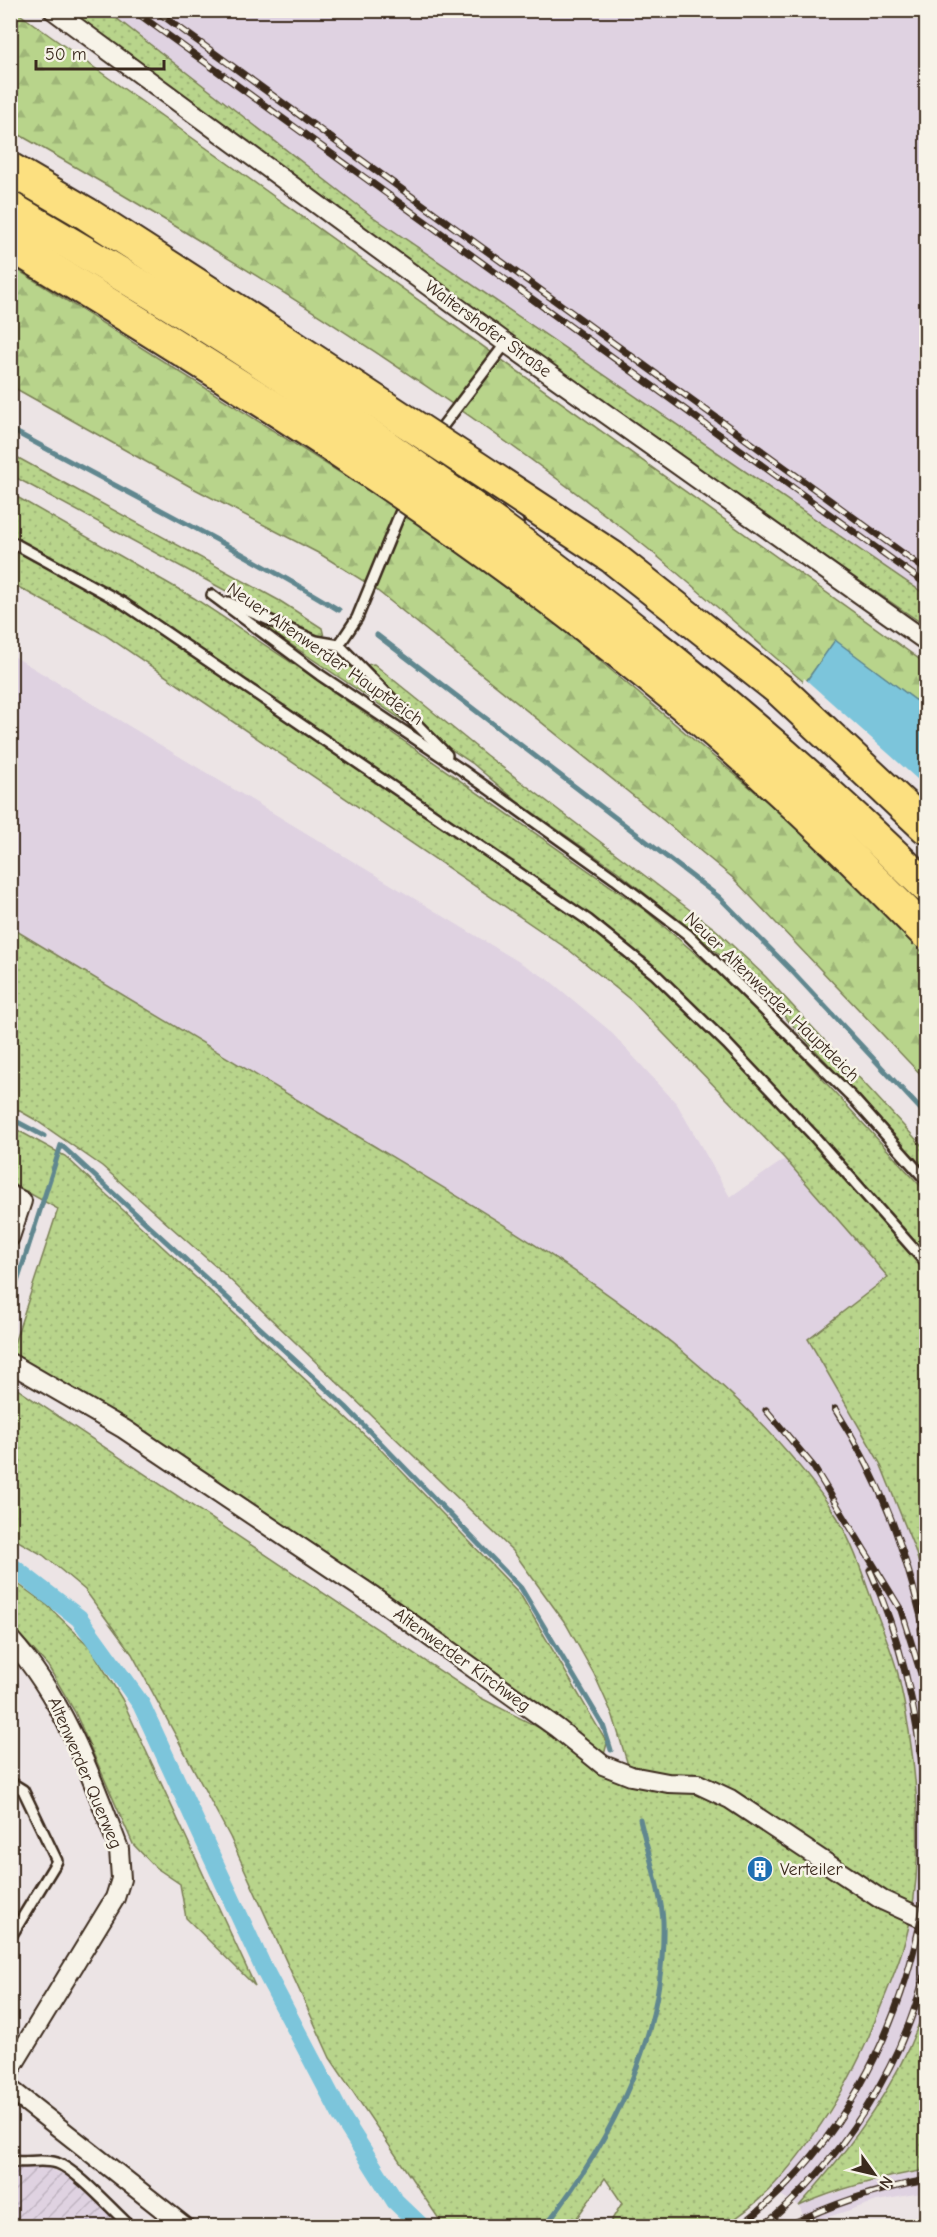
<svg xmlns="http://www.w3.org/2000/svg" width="937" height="2237" font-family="'Comic Neue',sans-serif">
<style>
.built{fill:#dfd2e1}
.industrial{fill:url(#industrial-furrows)}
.grass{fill:url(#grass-dots);stroke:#7a7f54;stroke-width:1.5}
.forest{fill:url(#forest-firs);stroke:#7a7f54;stroke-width:1.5}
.water{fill:#7bc5db;stroke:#61878f;stroke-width:1.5}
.pier{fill:#ece4e5}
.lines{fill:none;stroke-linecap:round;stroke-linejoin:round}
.stream{stroke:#61878f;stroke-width:5}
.canal{stroke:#7bc5db;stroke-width:18}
.lane-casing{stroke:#3b2a1e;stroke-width:14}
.street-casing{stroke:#3b2a1e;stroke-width:22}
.highway-casing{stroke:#3b2a1e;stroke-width:36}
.lane{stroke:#f7f3e8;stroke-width:9}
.street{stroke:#f7f3e8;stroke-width:18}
.highway{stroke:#fce080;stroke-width:32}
.rail-casing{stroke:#3b2a1e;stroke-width:7}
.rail{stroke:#f7f3e8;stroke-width:4.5;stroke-dasharray:14;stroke-linecap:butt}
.highway-bridge-casing{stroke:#3b2a1e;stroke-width:36;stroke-linecap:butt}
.highway-bridge{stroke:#fce080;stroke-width:32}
.labels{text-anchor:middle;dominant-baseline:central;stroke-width:5;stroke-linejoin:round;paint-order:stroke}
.street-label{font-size:18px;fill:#3b2a1e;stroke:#f7f3e8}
.poi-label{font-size:18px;fill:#3b2a1e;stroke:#f7f3e8;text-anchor:start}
</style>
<defs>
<pattern id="industrial-furrows" width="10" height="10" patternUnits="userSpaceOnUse" patternTransform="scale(1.5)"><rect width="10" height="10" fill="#dfd2e1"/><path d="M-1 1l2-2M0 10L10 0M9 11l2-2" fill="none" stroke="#c0b4c1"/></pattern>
<pattern id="grass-dots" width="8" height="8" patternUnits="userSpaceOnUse" patternTransform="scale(1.5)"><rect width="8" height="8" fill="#b8d48b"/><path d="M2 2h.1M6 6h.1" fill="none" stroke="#9fb678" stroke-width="1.8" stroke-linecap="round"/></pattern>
<pattern id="forest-firs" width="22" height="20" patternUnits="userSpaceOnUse" patternTransform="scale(1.5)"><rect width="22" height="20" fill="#b8d48b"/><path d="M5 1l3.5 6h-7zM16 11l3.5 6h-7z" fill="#9fb678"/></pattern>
</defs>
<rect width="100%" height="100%" fill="#ece4e5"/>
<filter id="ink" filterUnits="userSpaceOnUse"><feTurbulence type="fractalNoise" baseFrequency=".0167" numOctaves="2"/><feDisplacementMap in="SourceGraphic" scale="12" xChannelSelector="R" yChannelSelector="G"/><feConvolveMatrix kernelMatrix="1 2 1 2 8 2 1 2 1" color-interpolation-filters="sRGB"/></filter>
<g filter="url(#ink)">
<g class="built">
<path d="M 107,11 L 926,11 L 926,595 L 369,214 Z"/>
<path d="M 10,654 L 549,980 L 609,1030 L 677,1104 L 730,1197 L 785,1159 L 889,1277 L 808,1339 L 880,1463 L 915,1550 L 926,1587 L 926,2004 L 905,2055 L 879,2103 L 837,2163 L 800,2205 L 856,2186 L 926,2170 L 926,2192 L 877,2201 L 807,2224 L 799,2206 L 769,2188 L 802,2152 L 835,2105 L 864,2048 L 911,1915 L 918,1826 L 804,1473 L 754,1417 L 697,1364 L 615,1300 L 499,1221 L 11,927 Z"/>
</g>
<path class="industrial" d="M 10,2168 L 49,2168 L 67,2176 L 122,2226 L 11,2226 Z"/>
<g class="grass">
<path d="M 70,11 L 107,11 L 369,214 L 926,595 L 926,626 L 766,517 L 477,312 Z"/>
<path d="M 11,454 L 280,601 L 322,628 L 324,637 L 316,635 L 256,607 L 11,475 Z"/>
<path d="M 10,493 L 194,598 L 301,669 L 646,911 L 717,972 L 794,1048 L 926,1192 L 926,1255 L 732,1044 L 530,875 L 172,630 L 11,536 Z"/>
<path d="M 10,541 L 123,603 L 433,812 L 655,974 L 727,1044 L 926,1263 L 926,1587 L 915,1550 L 880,1463 L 808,1339 L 888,1277 L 785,1159 L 632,1001 L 569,950 L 105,635 L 11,583 Z"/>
<path d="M 260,619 L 342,659 L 404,718 L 404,721 L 259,623 Z"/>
<path d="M 374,664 L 486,755 L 715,929 L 766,977 L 926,1150 L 926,1170 L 773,1004 L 709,945 L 617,871 L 518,802 L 472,763 L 446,746 L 364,665 Z"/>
<path d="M 10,927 C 128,998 246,1069 364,1140 C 526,1237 732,1356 837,1517 C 851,1540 861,1569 870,1595 C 879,1621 891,1647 898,1674 C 915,1748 925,1841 911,1916 C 904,1955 885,1995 871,2031 C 847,2092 784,2192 726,2224 C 710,2232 680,2226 661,2226 L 656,2219 L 649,2226 L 608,2226 L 622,2203 L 605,2178 L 571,2226 L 446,2226 L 441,2222 L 330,2058 L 230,1837 L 132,1654 L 85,1590 L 43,1555 L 11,1537 L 11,1385 L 481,1698 L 631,1775 L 613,1716 L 594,1674 L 566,1624 L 513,1551 L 222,1272 L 102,1166 L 34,1119 L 11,1106 Z"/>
<path d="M 10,1126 L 65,1156 L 382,1451 L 520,1594 L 607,1743 L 604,1755 L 123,1425 L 11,1353 L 58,1209 L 11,1183 Z"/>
<path d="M 11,1579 L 47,1605 L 90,1647 L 122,1699 L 255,1986 L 186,1918 L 180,1884 L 155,1867 L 133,1844 L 75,1712 L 48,1666 L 11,1625 Z"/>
<path d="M 926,2004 L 926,2170 C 883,2177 839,2188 799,2206 C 852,2146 901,2081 926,2004 Z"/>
</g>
<g class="forest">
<path d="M 14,10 L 926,664 L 926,708 L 835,641 L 805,683 C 745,632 687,579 626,531 C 433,381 223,251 11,130 L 10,11 Z"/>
<path d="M 10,265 L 401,511 L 560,627 L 784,816 L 860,886 L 926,956 L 926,1080 L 733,878 L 657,815 L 370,585 L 320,554 L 191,487 L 11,386 Z"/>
</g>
<path class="water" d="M 835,640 L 926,708 L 926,794 L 805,683 Z"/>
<path class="pier" d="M 804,678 L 926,787 L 926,797 L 802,685 Z"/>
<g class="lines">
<g class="stream">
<path d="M 10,429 C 120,489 232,545 339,610"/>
<path d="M 377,635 L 719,897 L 791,970 L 926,1115"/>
<path d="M 10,1118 L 44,1136"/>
<path d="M 10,1304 L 61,1145 L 346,1407 L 521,1588 L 603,1725 L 611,1750"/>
<path d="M 545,2226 C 612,2140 666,2034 663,1921 C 662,1894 646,1847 640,1819"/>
</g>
<path class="canal" d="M 10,1565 L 79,1618 L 141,1704 L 262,1965 L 343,2119 L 395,2201 L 421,2226"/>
<g class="lane-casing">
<g id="lane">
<path d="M 436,459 L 518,522"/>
<path d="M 422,467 L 436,435 L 506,343"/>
<path d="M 10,541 L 123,603 L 588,920 L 655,974 L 727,1044 L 812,1134 L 926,1263"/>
<path d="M 212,595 L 320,675 L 462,770 L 615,879 L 687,934 L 852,1097 L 926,1180"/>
<path d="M 228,602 L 316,641 L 339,645 L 447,755"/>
<path d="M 339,645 L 357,618 L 405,501"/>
<path d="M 10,1782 L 23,1790 L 57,1861 L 10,1938"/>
<path d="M 10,2161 C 26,2164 41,2158 57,2163 C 77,2170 113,2211 130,2226"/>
</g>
</g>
<g class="street-casing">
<g id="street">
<path d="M 53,10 L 506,343 L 926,641"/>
<path d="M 10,1195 L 22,1201 L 10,1237"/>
<path d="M 10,1363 L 124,1429 L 373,1596 L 557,1728 L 603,1765 L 631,1776 L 668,1783 L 698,1784 L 730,1799 L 882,1900 L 926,1920"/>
<path d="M 10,1639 C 64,1699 91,1775 119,1849 L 121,1879 L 115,1898 L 10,2070"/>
<path d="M 10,2089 L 184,2226"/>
</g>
</g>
<g class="highway-casing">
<path id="highway" d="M 780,690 L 926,827"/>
</g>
<use href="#lane" class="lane"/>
<use href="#street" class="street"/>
<use href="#highway" class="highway"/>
<g class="rail-casing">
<g id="rail">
<path d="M 133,10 L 926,584"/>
<path d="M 155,10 L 926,570"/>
<path d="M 835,1409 C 884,1485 905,1550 926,1637"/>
<path d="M 766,1410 L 813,1466 L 901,1610 L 926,1690"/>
<path d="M 870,1570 C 904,1646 921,1728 926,1811"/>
<path d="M 921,1629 L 926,1663"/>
<path d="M 740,2226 C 839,2151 899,2034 922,1913 C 926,1892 925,1870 926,1849"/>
<path d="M 763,2226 C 839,2166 905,2062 926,1968"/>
<path d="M 788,2226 C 831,2204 878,2189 926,2180"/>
</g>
</g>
<use href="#rail" class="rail"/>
<g class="highway-bridge-casing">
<g id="highway-bridge">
<path d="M 10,169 L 87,214 L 290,345 L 612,557 L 780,690"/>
<path d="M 10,208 C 80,250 149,290 217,333 C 274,369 328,407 384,445 C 577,579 758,721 926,886"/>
<path d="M 10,244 C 246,387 480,533 691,711 C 773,781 851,856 926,933"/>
</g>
</g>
<use href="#highway-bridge" class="highway-bridge"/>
</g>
</g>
<defs>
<g id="building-disc" transform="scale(1.35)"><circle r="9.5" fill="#1f6fb2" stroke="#f7f3e8"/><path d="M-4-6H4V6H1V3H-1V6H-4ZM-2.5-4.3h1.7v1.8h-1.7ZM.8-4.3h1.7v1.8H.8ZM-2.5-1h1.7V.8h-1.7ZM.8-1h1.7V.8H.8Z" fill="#fff"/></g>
</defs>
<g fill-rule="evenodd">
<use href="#building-disc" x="760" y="1869"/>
</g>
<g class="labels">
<g class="street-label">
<text transform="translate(488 329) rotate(36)">Waltershofer Straße</text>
<text transform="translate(325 654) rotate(35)">Neuer Altenwerder Hauptdeich</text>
<text transform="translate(772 997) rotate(44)">Neuer Altenwerder Hauptdeich</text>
<text transform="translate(462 1660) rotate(36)">Altenwerder Kirchweg</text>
<text transform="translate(85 1773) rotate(67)">Altenwerder Querweg</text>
</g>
<g class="poi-label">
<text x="780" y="1869">Verteiler</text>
</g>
</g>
<rect width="937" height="2237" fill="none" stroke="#f7f3e8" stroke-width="36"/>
<rect x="18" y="18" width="901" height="2201" fill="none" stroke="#3b2a1e" stroke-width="2" filter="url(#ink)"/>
<g transform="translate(874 2174) rotate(124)" stroke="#f7f3e8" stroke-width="4.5" paint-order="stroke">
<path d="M0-4.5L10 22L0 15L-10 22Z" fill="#3b2a1e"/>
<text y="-9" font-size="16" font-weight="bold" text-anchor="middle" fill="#3b2a1e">N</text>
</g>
<path d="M36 60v9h128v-9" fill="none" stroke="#3b2a1e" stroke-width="3"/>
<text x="45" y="60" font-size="18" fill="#3b2a1e" stroke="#f7f3e8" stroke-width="4.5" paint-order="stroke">50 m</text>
</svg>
